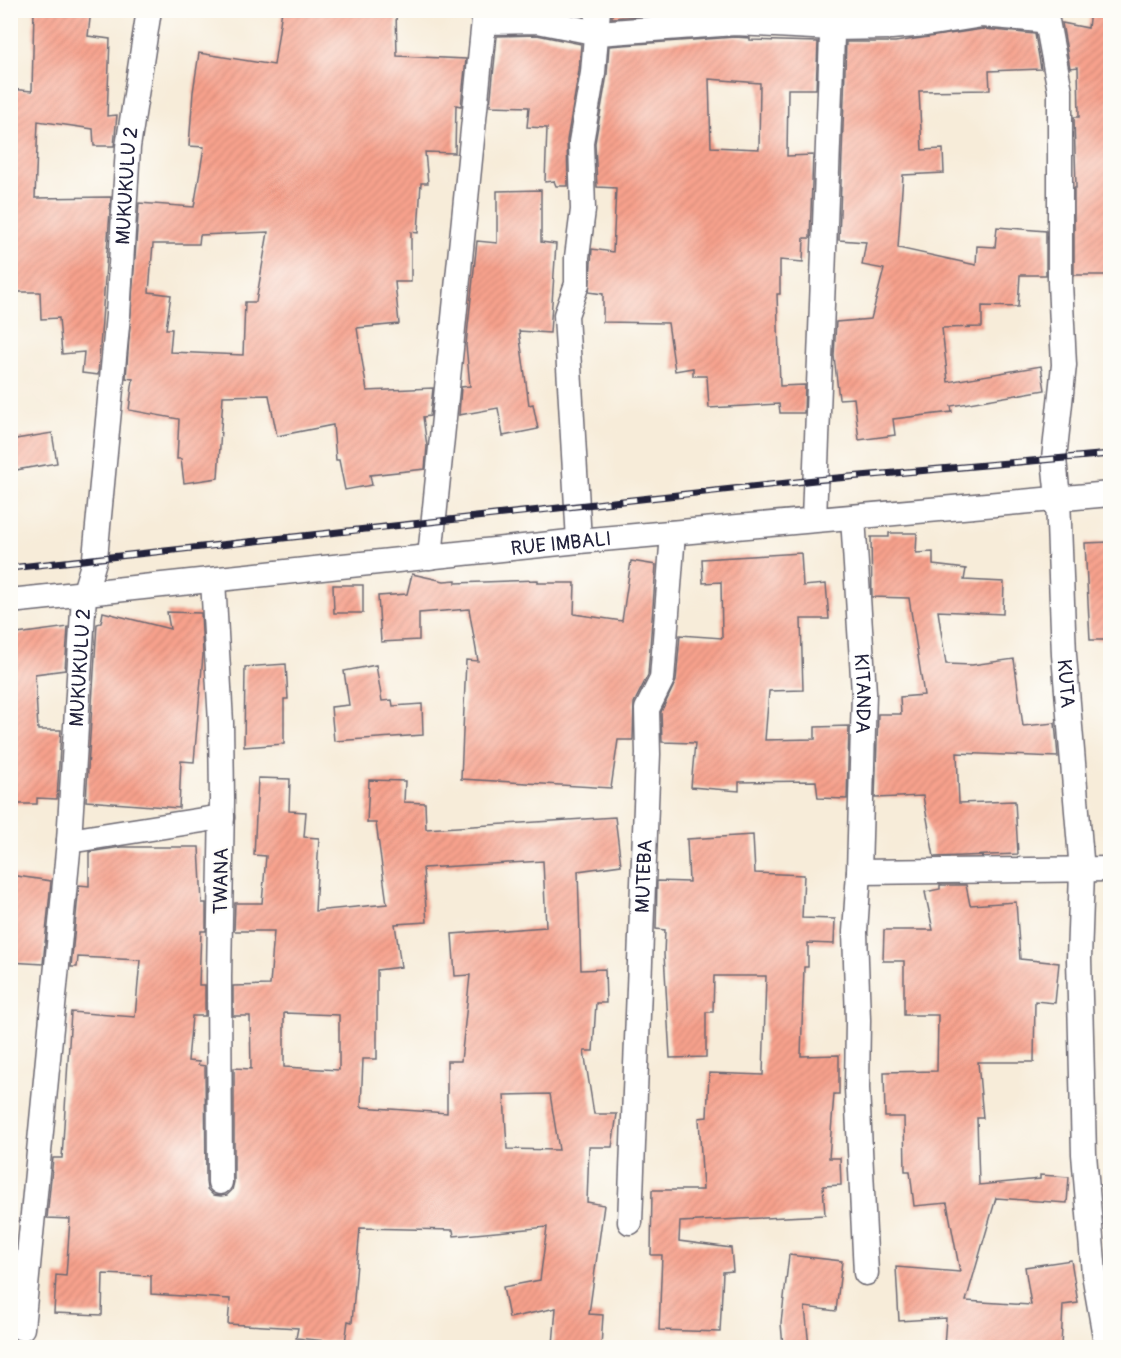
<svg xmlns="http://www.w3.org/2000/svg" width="1121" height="1358" font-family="Pangolin,sans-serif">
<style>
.building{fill:url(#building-hatch);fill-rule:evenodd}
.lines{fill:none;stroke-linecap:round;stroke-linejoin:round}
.minor-casing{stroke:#6d6972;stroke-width:27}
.minor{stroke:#fff;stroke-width:24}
.rail-casing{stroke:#22223b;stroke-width:7}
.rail{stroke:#fdfcf7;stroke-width:4.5;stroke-dasharray:14;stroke-linecap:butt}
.labels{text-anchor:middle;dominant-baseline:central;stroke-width:4.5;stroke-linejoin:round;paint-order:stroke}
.street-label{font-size:20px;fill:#22223b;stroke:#fdfcf7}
</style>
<defs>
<pattern id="building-hatch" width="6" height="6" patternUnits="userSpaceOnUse" patternTransform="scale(1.5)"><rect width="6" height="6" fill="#f7a18c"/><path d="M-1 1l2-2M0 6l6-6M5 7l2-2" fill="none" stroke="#d38a7a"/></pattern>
</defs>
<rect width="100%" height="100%" fill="#fdfcf7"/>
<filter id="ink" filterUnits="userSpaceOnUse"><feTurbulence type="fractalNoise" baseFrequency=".0167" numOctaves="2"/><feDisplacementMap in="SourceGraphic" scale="12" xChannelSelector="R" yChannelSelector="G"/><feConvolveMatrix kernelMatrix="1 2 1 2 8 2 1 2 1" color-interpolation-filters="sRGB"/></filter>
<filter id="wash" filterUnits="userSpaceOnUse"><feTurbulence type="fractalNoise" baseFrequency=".008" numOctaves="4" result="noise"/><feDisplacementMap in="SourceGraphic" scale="24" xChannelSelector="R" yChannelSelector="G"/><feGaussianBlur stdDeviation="1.35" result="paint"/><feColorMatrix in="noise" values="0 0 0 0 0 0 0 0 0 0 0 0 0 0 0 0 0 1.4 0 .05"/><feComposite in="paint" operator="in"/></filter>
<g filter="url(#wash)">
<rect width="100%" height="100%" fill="#f7ecd9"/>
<g id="blocks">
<g class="building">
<path d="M 34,10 L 91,10 L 88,36 L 110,39 L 107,116 L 117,115 L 114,146 L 94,146 L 93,129 L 38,121 L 35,198 L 111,197 L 98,375 L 82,373 L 84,352 L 62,354 L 59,318 L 41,319 L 40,292 L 10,292 L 10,89 L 32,91 Z"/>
<path d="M 282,10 L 396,10 L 397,56 L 466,59 L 461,106 L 456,105 L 455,153 L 425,152 L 428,183 L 421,183 L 418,233 L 411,232 L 411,282 L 395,282 L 399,324 L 357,328 L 367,391 L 433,388 L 430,416 L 423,417 L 427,446 L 425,469 L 370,475 L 372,485 L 345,490 L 339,460 L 336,460 L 333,425 L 277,436 L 269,395 L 223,396 L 218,478 L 184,483 L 181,459 L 177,459 L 179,419 L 129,410 L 133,379 L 126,378 L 139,203 L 194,207 L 204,147 L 189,146 L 193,92 L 199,53 L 274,65 ZM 268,232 L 256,302 L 245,302 L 243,355 L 170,352 L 172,329 L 166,329 L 171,295 L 149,292 L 153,244 L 199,244 L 200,235 Z"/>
<path d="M 612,10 L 711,10 L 612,18 Z"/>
<path d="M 1090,10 L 1110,10 L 1109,275 L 1074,275 L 1074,188 L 1076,188 L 1074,117 L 1079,117 L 1078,67 L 1070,68 L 1062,23 L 1088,28 Z"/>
<path d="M 983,29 L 1035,34 L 1041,69 L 989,71 L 990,90 L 919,91 L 922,150 L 943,149 L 944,173 L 903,175 L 898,248 L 976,265 L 977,246 L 995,247 L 997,227 L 1046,231 L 1046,275 L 1020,275 L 1018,307 L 982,306 L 982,327 L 942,328 L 948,382 L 1041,366 L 1045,390 L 951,406 L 952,412 L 893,419 L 895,435 L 859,440 L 854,398 L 839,399 L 834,356 L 836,322 L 871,319 L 884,269 L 862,265 L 866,242 L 839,240 L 846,42 L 895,42 Z"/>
<path d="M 537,35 L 581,44 L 579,71 L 567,140 L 568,186 L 556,186 L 554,181 L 545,182 L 547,128 L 527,127 L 529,107 L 490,106 L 497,36 Z"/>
<path d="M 735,37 L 750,38 L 750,40 L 818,42 L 816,89 L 788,89 L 787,156 L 813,155 L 810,238 L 804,238 L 803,262 L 780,260 L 780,294 L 777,294 L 780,386 L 805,385 L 804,413 L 780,413 L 779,404 L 709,408 L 707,376 L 693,376 L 693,368 L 675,371 L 668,323 L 603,322 L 603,294 L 589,292 L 592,249 L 613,252 L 616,188 L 597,187 L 595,143 L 607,75 L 609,46 ZM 709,79 L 760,83 L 759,149 L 711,147 Z"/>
<path d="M 541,190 L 541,242 L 556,244 L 550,333 L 519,331 L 529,405 L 533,404 L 538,429 L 503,436 L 498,408 L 459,415 L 461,387 L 470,386 L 466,345 L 477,241 L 497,243 L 497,191 Z"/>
<path d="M 52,433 L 57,463 L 10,471 L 10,440 Z"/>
<path d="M 889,533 L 917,533 L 916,553 L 933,552 L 933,565 L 966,569 L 964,580 L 1004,582 L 1003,614 L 938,611 L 946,664 L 972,665 L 1014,659 L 1023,726 L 1055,723 L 1058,757 L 957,753 L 959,803 L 1015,801 L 1018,854 L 934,857 L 923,796 L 875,798 L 878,714 L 901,714 L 900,697 L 924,695 L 909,598 L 872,597 L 871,537 L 889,537 Z"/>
<path d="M 1110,542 L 1110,640 L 1090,640 L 1085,543 Z"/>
<path d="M 801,553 L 803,586 L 826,584 L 829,619 L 801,619 L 803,690 L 769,691 L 765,740 L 815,739 L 815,727 L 849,726 L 847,799 L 818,798 L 816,781 L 739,782 L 739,791 L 691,787 L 695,743 L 662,742 L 661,712 L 676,681 L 680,635 L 722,638 L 721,582 L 703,583 L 702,559 Z"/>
<path d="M 631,561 L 656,565 L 648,675 L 634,703 L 633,740 L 618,740 L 611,788 L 461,779 L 466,660 L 478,661 L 469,609 L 419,613 L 419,640 L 381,642 L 378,596 L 407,594 L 412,574 L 444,581 L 456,580 L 456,583 L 538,580 L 538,583 L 575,583 L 574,614 L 622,621 Z"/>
<path d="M 333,585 L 363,585 L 363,613 L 334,613 Z"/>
<path d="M 103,612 L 170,629 L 167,612 L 201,613 L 203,655 L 194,762 L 181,761 L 179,808 L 86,801 L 97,624 L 101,623 Z"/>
<path d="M 68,627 L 65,670 L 35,674 L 38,730 L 61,730 L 57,799 L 37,798 L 37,804 L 10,804 L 10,635 Z"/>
<path d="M 286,664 L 288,699 L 284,699 L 284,744 L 244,747 L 245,667 Z"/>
<path d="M 376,665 L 382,701 L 392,700 L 393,706 L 422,704 L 423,735 L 334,741 L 331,707 L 349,705 L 344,671 Z"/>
<path d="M 258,778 L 290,779 L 289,811 L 306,812 L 304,837 L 319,838 L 315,911 L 387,904 L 376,823 L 367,823 L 369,780 L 405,781 L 404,802 L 425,803 L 426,829 L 615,817 L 621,865 L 578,871 L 581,970 L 605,969 L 606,1003 L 596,1003 L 593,1051 L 584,1051 L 594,1114 L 617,1114 L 612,1147 L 589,1147 L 587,1202 L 604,1205 L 589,1314 L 603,1315 L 601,1347 L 553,1345 L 556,1308 L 509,1318 L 503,1287 L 540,1280 L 547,1227 L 454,1236 L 453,1230 L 360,1228 L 352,1322 L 348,1321 L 345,1343 L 296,1338 L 298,1328 L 228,1324 L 230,1299 L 151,1294 L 151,1276 L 103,1274 L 102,1315 L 54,1313 L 56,1275 L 66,1276 L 70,1219 L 47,1218 L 53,1158 L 62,1158 L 71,1012 L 135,1017 L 140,960 L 78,957 L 77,967 L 71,967 L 79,885 L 89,886 L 89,852 L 121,847 L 199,847 L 202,903 L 206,903 L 206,931 L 201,931 L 199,985 L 205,985 L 205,1016 L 192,1016 L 188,1061 L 199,1062 L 198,1065 L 205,1066 L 206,1182 L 207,1189 L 213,1195 L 221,1196 L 227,1195 L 232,1190 L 234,1182 L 234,1068 L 251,1069 L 250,1016 L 233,1016 L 233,986 L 270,985 L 274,931 L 234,931 L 235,903 L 262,903 L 266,856 L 254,855 ZM 543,861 L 546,927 L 452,934 L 455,976 L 470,975 L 461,1061 L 447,1061 L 447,1113 L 361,1107 L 363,1059 L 377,1059 L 377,970 L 401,967 L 395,924 L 427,922 L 423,868 ZM 284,1013 L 339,1015 L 339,1070 L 284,1067 ZM 550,1094 L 559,1150 L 507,1149 L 504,1095 Z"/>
<path d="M 753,835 L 755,873 L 804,875 L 802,918 L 835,919 L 834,944 L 808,943 L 808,967 L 804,967 L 801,1056 L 839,1055 L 839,1094 L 834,1094 L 829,1158 L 840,1158 L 841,1185 L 823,1186 L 825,1215 L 680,1222 L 679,1241 L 731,1248 L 733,1271 L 723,1272 L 720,1332 L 659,1330 L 662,1255 L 651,1255 L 652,1190 L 703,1190 L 699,1118 L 707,1117 L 709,1073 L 763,1075 L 766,976 L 714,976 L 713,1012 L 706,1012 L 706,1057 L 670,1058 L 664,954 L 665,930 L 656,929 L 657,881 L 689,882 L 687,839 Z"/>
<path d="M 10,875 L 51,881 L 43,964 L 10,962 Z"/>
<path d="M 940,885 L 966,885 L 970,905 L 1016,902 L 1020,959 L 1059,963 L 1055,1003 L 1035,1001 L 1034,1062 L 978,1062 L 983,1118 L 977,1118 L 979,1185 L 1040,1179 L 1040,1175 L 1069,1177 L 1067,1203 L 996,1198 L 966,1301 L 1031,1305 L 1025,1267 L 1071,1260 L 1078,1303 L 1063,1305 L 1061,1347 L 944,1347 L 946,1318 L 899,1321 L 896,1267 L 960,1272 L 947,1203 L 914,1206 L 910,1171 L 905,1171 L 904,1117 L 885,1117 L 884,1072 L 937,1071 L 938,1015 L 904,1015 L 904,961 L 883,961 L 884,930 L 933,930 L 925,892 L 940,889 Z"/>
<path d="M 789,1255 L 842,1261 L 836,1311 L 805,1307 L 809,1347 L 783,1347 L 781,1323 Z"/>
</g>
</g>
</g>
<g filter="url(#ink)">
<use href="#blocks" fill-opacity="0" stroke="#6d6972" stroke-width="1.5"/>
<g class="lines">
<g class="minor-casing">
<g id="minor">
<path id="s1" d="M 1045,10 L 1060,91 L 1060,283 L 1064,365 L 1054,459 L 1058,498 L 1064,655 L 1082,871 L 1079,959 L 1084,1154 L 1094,1274 L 1107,1348"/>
<path d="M 484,22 L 538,21 L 598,33 L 735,23 L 832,28 L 891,27 L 926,24 L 982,15 L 1040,20 L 1040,10"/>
<path id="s2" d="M 853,517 L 864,693 L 859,872 L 855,932 L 858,1020 L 857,1088 L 866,1273"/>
<path d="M 814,519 L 833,10"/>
<path d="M 579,541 L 566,315 L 577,284 L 577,257 L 583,210 L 581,142 L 593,73 L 598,10"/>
<path d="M 430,557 L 485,10"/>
<path d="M 213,580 L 221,723 L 222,800 L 219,977 L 220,1182"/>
<path id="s3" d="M 10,601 L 579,541 L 1110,494"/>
<path d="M 69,841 L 222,817"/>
<path d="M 859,872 L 1110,869"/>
<path id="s4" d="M 630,1222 L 648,754 L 647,709 L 662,679 L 673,533"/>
<path id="s5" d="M 22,1328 L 69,841 L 84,595 L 95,558 L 118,315 L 128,147 L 149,10"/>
</g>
</g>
<use href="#minor" class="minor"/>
<g class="rail-casing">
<path id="rail" d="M 10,568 L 815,480 L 1110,454"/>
</g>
<use href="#rail" class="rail"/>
</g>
</g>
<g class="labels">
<g class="street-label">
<text stroke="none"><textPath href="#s5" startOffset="1148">MUKUKULU 2</textPath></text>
<text stroke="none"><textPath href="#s3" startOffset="554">RUE IMBALI</textPath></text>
<text stroke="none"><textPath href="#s5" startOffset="663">MUKUKULU 2</textPath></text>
<text stroke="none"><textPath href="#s1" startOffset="676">KUTA</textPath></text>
<text stroke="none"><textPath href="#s2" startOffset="177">KITANDA</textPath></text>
<text stroke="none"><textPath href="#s4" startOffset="346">MUTEBA</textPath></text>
<text transform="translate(221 881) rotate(-89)">TWANA</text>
</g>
</g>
<rect width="1121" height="1358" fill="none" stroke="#fdfcf7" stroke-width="36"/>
</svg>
